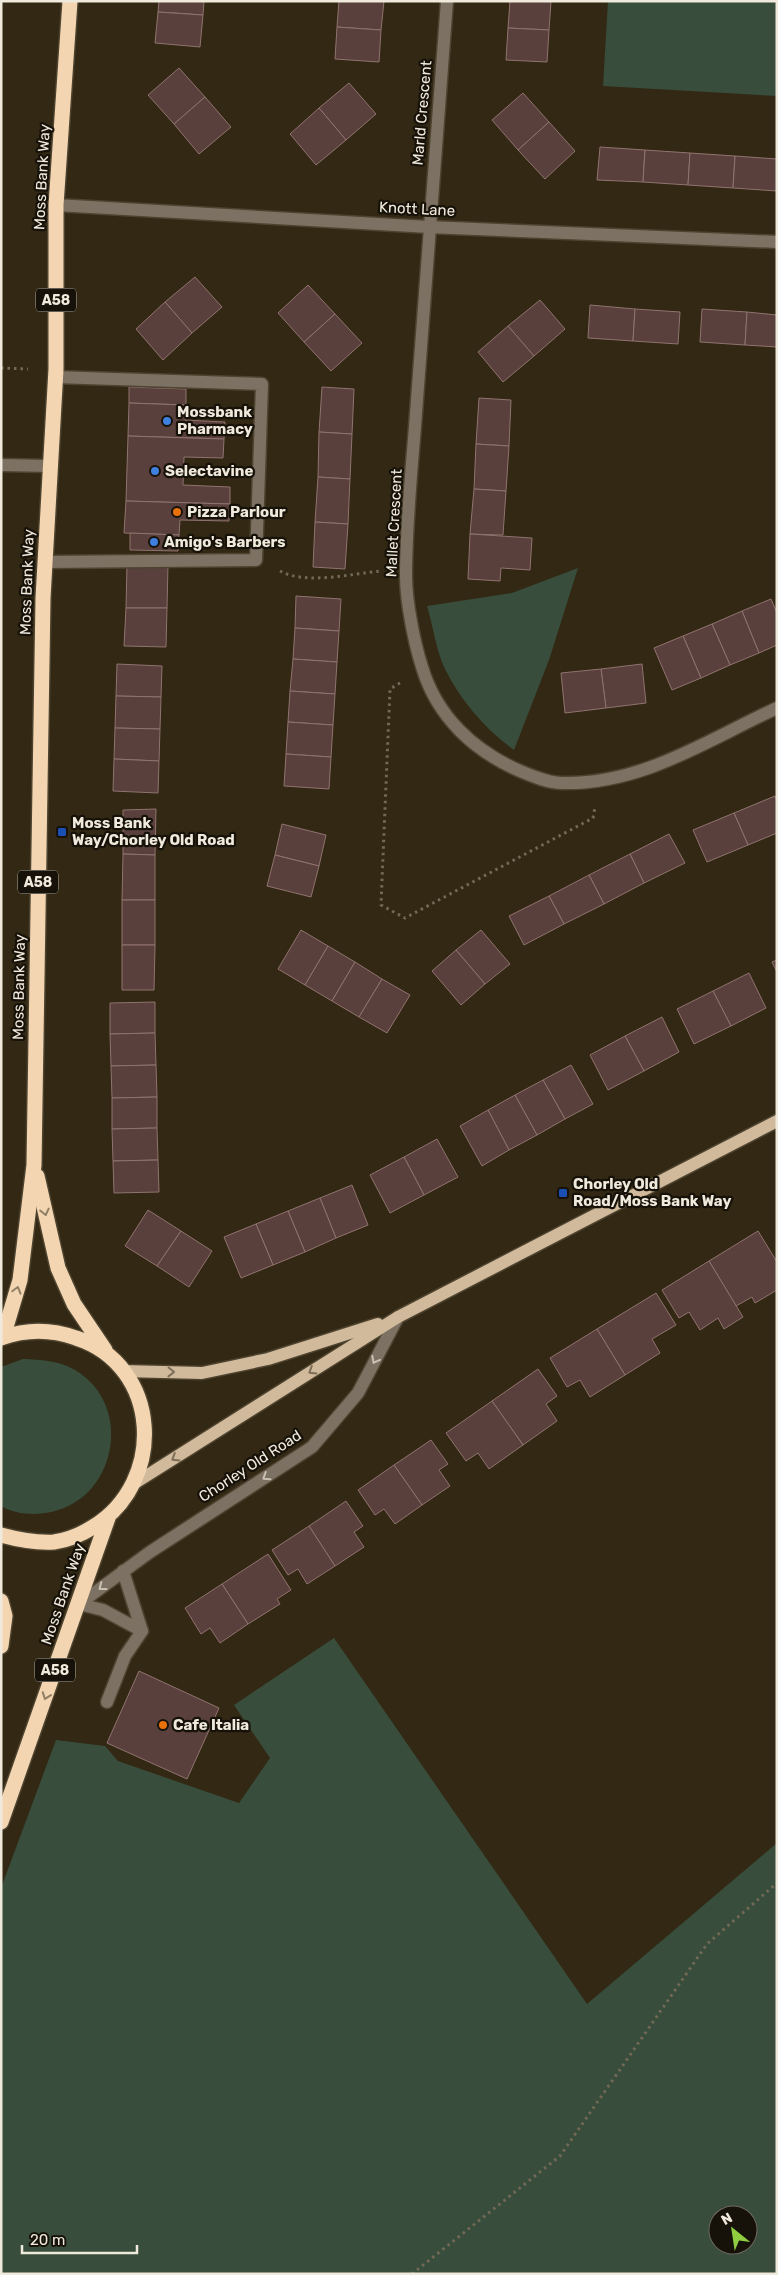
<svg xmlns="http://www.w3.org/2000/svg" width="778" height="2275" font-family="Rubik,sans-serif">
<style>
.green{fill:#384d3b;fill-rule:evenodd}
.building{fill:#59403c;stroke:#90736f}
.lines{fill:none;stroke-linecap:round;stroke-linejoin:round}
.minor-casing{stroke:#4d432f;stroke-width:15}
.major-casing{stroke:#4d432f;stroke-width:15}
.highway-casing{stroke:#4d432f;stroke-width:18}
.path{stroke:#726957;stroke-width:3;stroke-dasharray:2.5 4;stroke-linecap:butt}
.minor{stroke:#7d7163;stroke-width:12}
.major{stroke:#d1b99b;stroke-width:12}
.highway{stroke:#f3d6b1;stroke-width:15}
.oneway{stroke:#907e65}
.oneway2{stroke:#c8c0b2}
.oneway3{stroke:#7d6e59}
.shop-dot{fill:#3f7fe0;stroke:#161209;stroke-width:2}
.food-dot{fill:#e8710a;stroke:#161209;stroke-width:2}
.transit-dot{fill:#1a4fb4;stroke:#161209;stroke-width:2}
.labels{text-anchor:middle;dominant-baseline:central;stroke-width:4.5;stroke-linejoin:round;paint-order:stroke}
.shield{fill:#161209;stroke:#afa99d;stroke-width:1}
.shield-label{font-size:14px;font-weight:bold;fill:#f0eadd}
.street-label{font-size:15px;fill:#f0eadd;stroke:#161209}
.poi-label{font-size:15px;font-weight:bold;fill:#f0eadd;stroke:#161209;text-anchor:start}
</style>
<rect width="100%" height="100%" fill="#322813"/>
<g class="green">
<path d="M 608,1 L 777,1 L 777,96 L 603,86 Z"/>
<path d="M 578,568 L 549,660 L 514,750 C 485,729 461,701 445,669 C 436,650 433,626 427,606 L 512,593 Z"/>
<path d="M 23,1359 C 41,1360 58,1360 75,1370 C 136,1406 116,1504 45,1513 C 30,1515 15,1514 1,1506 L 1,1367 Z"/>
<path d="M 334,1638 L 587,2004 L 777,1843 L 777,2274 L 1,2274 L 1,1888 L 56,1740 L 105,1746 L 118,1761 L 239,1803 L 270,1758 L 234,1705 ZM 718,2215 L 748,2215 L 748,2245 L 718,2245 Z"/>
</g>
<g class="building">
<path d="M 159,1 L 204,1 L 203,15 L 158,12 Z"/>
<path d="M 339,1 L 384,1 L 381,30 L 337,27 Z"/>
<path d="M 510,1 L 551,1 L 549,30 L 508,28 Z"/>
<path d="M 158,12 L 203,15 L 200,47 L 155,43 Z"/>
<path d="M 337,27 L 381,30 L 379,62 L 335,59 Z"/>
<path d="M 508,28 L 549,30 L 547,62 L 506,60 Z"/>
<path d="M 179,68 L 205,97 L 174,124 L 148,95 Z"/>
<path d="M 349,83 L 376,114 L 346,140 L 319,108 Z"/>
<path d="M 523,93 L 549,122 L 518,150 L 492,120 Z"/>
<path d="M 205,97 L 231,127 L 199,154 L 174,124 Z"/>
<path d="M 319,108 L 346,140 L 316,165 L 290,134 Z"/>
<path d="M 549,122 L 575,151 L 545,179 L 518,150 Z"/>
<path d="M 600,147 L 645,150 L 643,182 L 597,180 Z"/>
<path d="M 645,150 L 690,153 L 688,185 L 643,182 Z"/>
<path d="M 690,153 L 735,156 L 733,188 L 688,185 Z"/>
<path d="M 735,156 L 777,159 L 777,191 L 733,188 Z"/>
<path d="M 195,277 L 222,307 L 192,333 L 165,302 Z"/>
<path d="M 308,285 L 335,314 L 304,342 L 278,313 Z"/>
<path d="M 540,300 L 565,329 L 534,356 L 508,326 Z"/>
<path d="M 165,302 L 192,333 L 163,360 L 136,329 Z"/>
<path d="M 590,305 L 635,309 L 633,341 L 588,338 Z"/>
<path d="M 635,309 L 680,312 L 678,344 L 633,341 Z"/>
<path d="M 702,309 L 747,312 L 745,345 L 700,342 Z"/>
<path d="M 747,312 L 777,315 L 777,347 L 745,345 Z"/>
<path d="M 335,314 L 362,343 L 331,371 L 304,342 Z"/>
<path d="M 508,326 L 534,356 L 503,382 L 478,352 Z"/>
<path d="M 129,387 L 186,389 L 186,405 L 129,403 Z"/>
<path d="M 322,387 L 354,389 L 352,434 L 319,432 Z"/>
<path d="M 479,398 L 511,400 L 509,446 L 476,444 Z"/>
<path d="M 129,403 L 186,405 L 185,420 L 225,422 L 224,439 L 128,436 Z"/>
<path d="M 319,432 L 352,434 L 350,479 L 318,477 Z"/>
<path d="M 128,436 L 224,439 L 223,458 L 184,457 L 183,485 L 230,487 L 230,504 L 126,501 Z"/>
<path d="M 476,444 L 509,446 L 506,491 L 474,489 Z"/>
<path d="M 318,477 L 350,479 L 348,524 L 315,522 Z"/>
<path d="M 474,489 L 506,491 L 503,535 L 470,534 Z"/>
<path d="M 126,501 L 230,504 L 229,521 L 180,520 L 179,535 L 124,533 Z"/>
<path d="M 315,522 L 348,524 L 345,569 L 313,567 Z"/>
<path d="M 130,533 L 179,535 L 178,551 L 130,550 Z"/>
<path d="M 470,534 L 532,538 L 530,570 L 501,568 L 500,581 L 468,579 Z"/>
<path d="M 127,564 L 168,565 L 167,608 L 126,608 Z"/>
<path d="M 296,596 L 341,599 L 339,631 L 295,628 Z"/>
<path d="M 771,599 L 777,613 L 777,645 L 759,653 L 742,611 Z"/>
<path d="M 126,608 L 167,608 L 166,647 L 124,646 Z"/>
<path d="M 742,611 L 759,653 L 730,665 L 712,624 Z"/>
<path d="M 712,624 L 730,665 L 701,678 L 683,636 Z"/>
<path d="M 295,628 L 339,631 L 337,662 L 293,659 Z"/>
<path d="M 683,636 L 701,678 L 672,690 L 654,648 Z"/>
<path d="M 293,659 L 337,662 L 335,694 L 290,691 Z"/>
<path d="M 117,664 L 162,666 L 161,697 L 116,696 Z"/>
<path d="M 642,664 L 646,703 L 606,708 L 601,669 Z"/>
<path d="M 601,669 L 606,708 L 565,713 L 561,673 Z"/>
<path d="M 290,691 L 335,694 L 333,725 L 288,722 Z"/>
<path d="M 116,696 L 161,697 L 160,729 L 115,728 Z"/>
<path d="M 288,722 L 333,725 L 331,757 L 286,754 Z"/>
<path d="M 115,728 L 160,729 L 159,761 L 114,759 Z"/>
<path d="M 286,754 L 331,757 L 329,789 L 284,786 Z"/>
<path d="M 114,759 L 159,761 L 158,793 L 113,791 Z"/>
<path d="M 775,796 L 777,801 L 777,833 L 748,845 L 734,813 Z"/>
<path d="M 156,809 L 155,855 L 123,854 L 123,810 Z"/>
<path d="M 734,813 L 748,845 L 707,862 L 693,830 Z"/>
<path d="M 282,824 L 326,835 L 319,866 L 275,855 Z"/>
<path d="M 669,834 L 685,863 L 644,883 L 630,854 Z"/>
<path d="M 123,854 L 155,855 L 155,900 L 122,900 Z"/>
<path d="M 630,854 L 644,883 L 604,904 L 589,875 Z"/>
<path d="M 275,855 L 319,866 L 311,897 L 267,886 Z"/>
<path d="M 589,875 L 604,904 L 564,924 L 549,896 Z"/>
<path d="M 549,896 L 564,924 L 524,945 L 509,916 Z"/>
<rect x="122" y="900" width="33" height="45"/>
<path d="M 301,930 L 328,946 L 305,985 L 278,969 Z"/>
<path d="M 481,930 L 510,964 L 485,984 L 456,950 Z"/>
<path d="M 122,945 L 155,945 L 154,990 L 122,990 Z"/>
<path d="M 328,946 L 355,962 L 332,1001 L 305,985 Z"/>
<path d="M 456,950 L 485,984 L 461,1005 L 432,971 Z"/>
<path d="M 777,960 L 777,972 L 772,962 Z"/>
<path d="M 355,962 L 382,979 L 359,1017 L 332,1001 Z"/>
<path d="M 749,973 L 766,1008 L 731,1026 L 713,991 Z"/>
<path d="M 382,979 L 410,995 L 387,1033 L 359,1017 Z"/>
<path d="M 713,991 L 731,1026 L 694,1044 L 677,1009 Z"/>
<path d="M 155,1002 L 155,1033 L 110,1034 L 110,1003 Z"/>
<path d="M 662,1017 L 679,1052 L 644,1071 L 625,1036 Z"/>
<path d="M 155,1033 L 156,1065 L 111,1066 L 110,1034 Z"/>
<path d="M 625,1036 L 644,1071 L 608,1090 L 590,1055 Z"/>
<path d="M 156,1065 L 157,1097 L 112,1098 L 111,1066 Z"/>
<path d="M 571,1065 L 593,1104 L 565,1119 L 543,1080 Z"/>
<path d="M 543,1080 L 565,1119 L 537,1135 L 515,1095 Z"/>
<path d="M 515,1095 L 537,1135 L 509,1150 L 488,1110 Z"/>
<path d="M 157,1097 L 157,1128 L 112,1129 L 112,1098 Z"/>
<path d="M 488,1110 L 509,1150 L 482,1166 L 460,1126 Z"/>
<path d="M 157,1128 L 158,1160 L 113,1161 L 112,1129 Z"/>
<path d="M 437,1139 L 458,1177 L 424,1195 L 404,1157 Z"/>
<path d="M 404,1157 L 424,1195 L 390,1213 L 370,1175 Z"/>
<path d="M 158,1160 L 159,1192 L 114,1193 L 113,1161 Z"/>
<path d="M 352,1185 L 368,1225 L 336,1238 L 320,1198 Z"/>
<path d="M 320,1198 L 336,1238 L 305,1252 L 288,1211 Z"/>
<path d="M 148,1210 L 181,1231 L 157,1266 L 125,1246 Z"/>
<path d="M 288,1211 L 305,1252 L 273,1265 L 256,1224 Z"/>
<path d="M 256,1224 L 273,1265 L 241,1278 L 224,1237 Z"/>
<path d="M 181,1231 L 212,1251 L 189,1287 L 157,1266 Z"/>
<path d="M 758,1231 L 777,1262 L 777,1290 L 755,1303 L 752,1297 L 736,1306 L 709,1261 Z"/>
<path d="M 709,1261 L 743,1317 L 724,1329 L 718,1318 L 700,1330 L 689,1312 L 679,1318 L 662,1290 Z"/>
<path d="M 656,1293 L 676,1325 L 652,1339 L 660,1353 L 625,1375 L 597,1329 Z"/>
<path d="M 597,1329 L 625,1375 L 590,1397 L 580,1380 L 567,1387 L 550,1358 Z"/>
<path d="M 538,1369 L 557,1396 L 546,1404 L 557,1421 L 523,1445 L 492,1401 Z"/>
<path d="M 492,1401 L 523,1445 L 489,1469 L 478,1453 L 466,1461 L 446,1433 Z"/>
<path d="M 431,1440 L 448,1464 L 439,1470 L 450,1486 L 422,1505 L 394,1465 Z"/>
<path d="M 394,1465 L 422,1505 L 395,1524 L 384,1509 L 375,1515 L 358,1490 Z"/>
<path d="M 346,1501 L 363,1526 L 354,1532 L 364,1547 L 335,1566 L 309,1526 Z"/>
<path d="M 309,1526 L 335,1566 L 307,1584 L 298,1569 L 288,1575 L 272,1550 Z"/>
<path d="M 268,1554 L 291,1590 L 277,1599 L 280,1604 L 248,1624 L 222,1584 Z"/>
<path d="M 222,1584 L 248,1624 L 220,1643 L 210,1628 L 201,1634 L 185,1608 Z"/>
<path d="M 139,1671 L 219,1708 L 187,1779 L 107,1743 Z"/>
</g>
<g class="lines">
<g class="minor-casing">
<g id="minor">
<path d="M 447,1 C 436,134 426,267 417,400 C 413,458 406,517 406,576 C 406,601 414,642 422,667 C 437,717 474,751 520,771 C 532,776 548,783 562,783 C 642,785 707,740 777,708"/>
<path d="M 56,205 L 429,227 L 777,242"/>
<path d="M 1,465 L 50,466"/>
<path d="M 45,562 L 256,560 L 262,384 L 55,377"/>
<path d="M 79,1604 L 150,1552 L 312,1447 L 358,1393 L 398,1317"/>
<path d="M 79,1604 L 103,1610 L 142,1631 L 123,1571"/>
<path d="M 107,1702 L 125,1656 L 142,1631"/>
</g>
</g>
<g class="major-casing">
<g id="major">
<path d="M 123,1371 L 202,1373 L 268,1359 L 378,1324"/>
<path d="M 135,1483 L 398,1317 L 777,1121"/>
</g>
</g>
<g class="highway-casing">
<g id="highway">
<path d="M 37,1176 L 58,1268 L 74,1304 L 105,1350"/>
<path d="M 3,1337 L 20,1280 L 34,1165 L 43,598 L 56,369 L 56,205 L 70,1"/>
<path d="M 1,1338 C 26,1329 51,1329 76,1338 C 161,1365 167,1482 93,1527 C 82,1534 67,1540 54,1542 C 35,1543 19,1540 1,1535"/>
<path d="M 1,1601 L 5,1616 L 1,1646"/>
<path d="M 1,1822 L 108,1518"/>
</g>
</g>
<g class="path">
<path d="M 1,368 L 28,369"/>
<path d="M 280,571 C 305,585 351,574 380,571"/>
<path d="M 400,683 L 390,689 L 381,905 L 405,918 L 593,818 L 595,807"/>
<path d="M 412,2274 L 560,2156 L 707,1944 L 777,1883"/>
</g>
<use href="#minor" class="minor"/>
<use href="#major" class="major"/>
<use href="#highway" class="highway"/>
</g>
<defs><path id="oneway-chevron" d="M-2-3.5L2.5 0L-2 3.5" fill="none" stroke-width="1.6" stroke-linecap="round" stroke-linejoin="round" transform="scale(1.25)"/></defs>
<g class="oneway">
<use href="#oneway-chevron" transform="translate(45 1212) rotate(77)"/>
<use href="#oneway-chevron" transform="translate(17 1290) rotate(-74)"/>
<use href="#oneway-chevron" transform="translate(46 1696) rotate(110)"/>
</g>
<g class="oneway2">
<use href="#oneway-chevron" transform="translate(375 1360) rotate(118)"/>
<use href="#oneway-chevron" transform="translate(266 1477) rotate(147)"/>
<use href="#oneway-chevron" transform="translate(102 1587) rotate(143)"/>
</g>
<g class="oneway3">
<use href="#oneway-chevron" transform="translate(312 1371) rotate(148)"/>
<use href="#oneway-chevron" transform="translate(171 1372) rotate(1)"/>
<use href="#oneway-chevron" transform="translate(175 1458) rotate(148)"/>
</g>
<g class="shop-dot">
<circle cx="167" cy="421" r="5"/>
<circle cx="155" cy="471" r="5"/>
<circle cx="154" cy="542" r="5"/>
</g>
<g class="food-dot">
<circle cx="177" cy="512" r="5"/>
<circle cx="163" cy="1725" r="5"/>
</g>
<g class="transit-dot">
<rect x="57" y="827" width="10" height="10" rx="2.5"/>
<rect x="558" y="1188" width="10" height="10" rx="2.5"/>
</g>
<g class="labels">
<g class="shield">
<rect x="36" y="288.5" width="40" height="23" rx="4"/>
<rect x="18" y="870.5" width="40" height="23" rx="4"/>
<rect x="35" y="1658.5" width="40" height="23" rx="4"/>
</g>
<g class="shield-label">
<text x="56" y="300">A58</text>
<text x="38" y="882">A58</text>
<text x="55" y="1670">A58</text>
</g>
<g class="street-label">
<text transform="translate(422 113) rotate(-85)">Marld Crescent</text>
<text transform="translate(42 177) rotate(-87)">Moss Bank Way</text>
<text transform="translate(417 209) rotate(3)">Knott Lane</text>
<text transform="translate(394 523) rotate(-87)">Mallet Crescent</text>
<text transform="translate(27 582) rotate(-88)">Moss Bank Way</text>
<text transform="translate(19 987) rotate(-89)">Moss Bank Way</text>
<text transform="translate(250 1466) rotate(-33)">Chorley Old Road</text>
<text transform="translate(63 1594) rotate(-71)">Moss Bank Way</text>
</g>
<g class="poi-label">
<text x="177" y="412">Mossbank<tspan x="177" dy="17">Pharmacy</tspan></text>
<text x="165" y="471">Selectavine</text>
<text x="187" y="512">Pizza Parlour</text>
<text x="164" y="542">Amigo's Barbers</text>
<text x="72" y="823">Moss Bank<tspan x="72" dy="17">Way/Chorley Old Road</tspan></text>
<text x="573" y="1184">Chorley Old<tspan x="573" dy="17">Road/Moss Bank Way</tspan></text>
<text x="173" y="1725">Cafe Italia</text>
</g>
</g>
<rect width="778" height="2275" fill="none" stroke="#f0eadd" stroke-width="5"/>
<g transform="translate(733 2230) rotate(330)"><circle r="24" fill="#161209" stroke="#6d685e"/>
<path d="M0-4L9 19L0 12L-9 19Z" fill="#91cd40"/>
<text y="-8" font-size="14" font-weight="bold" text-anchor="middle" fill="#f0eadd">N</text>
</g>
<path d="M22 2245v8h115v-8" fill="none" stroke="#f0eadd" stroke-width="2.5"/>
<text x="30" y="2245" font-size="15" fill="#f0eadd" stroke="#161209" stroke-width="4" paint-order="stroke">20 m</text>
</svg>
